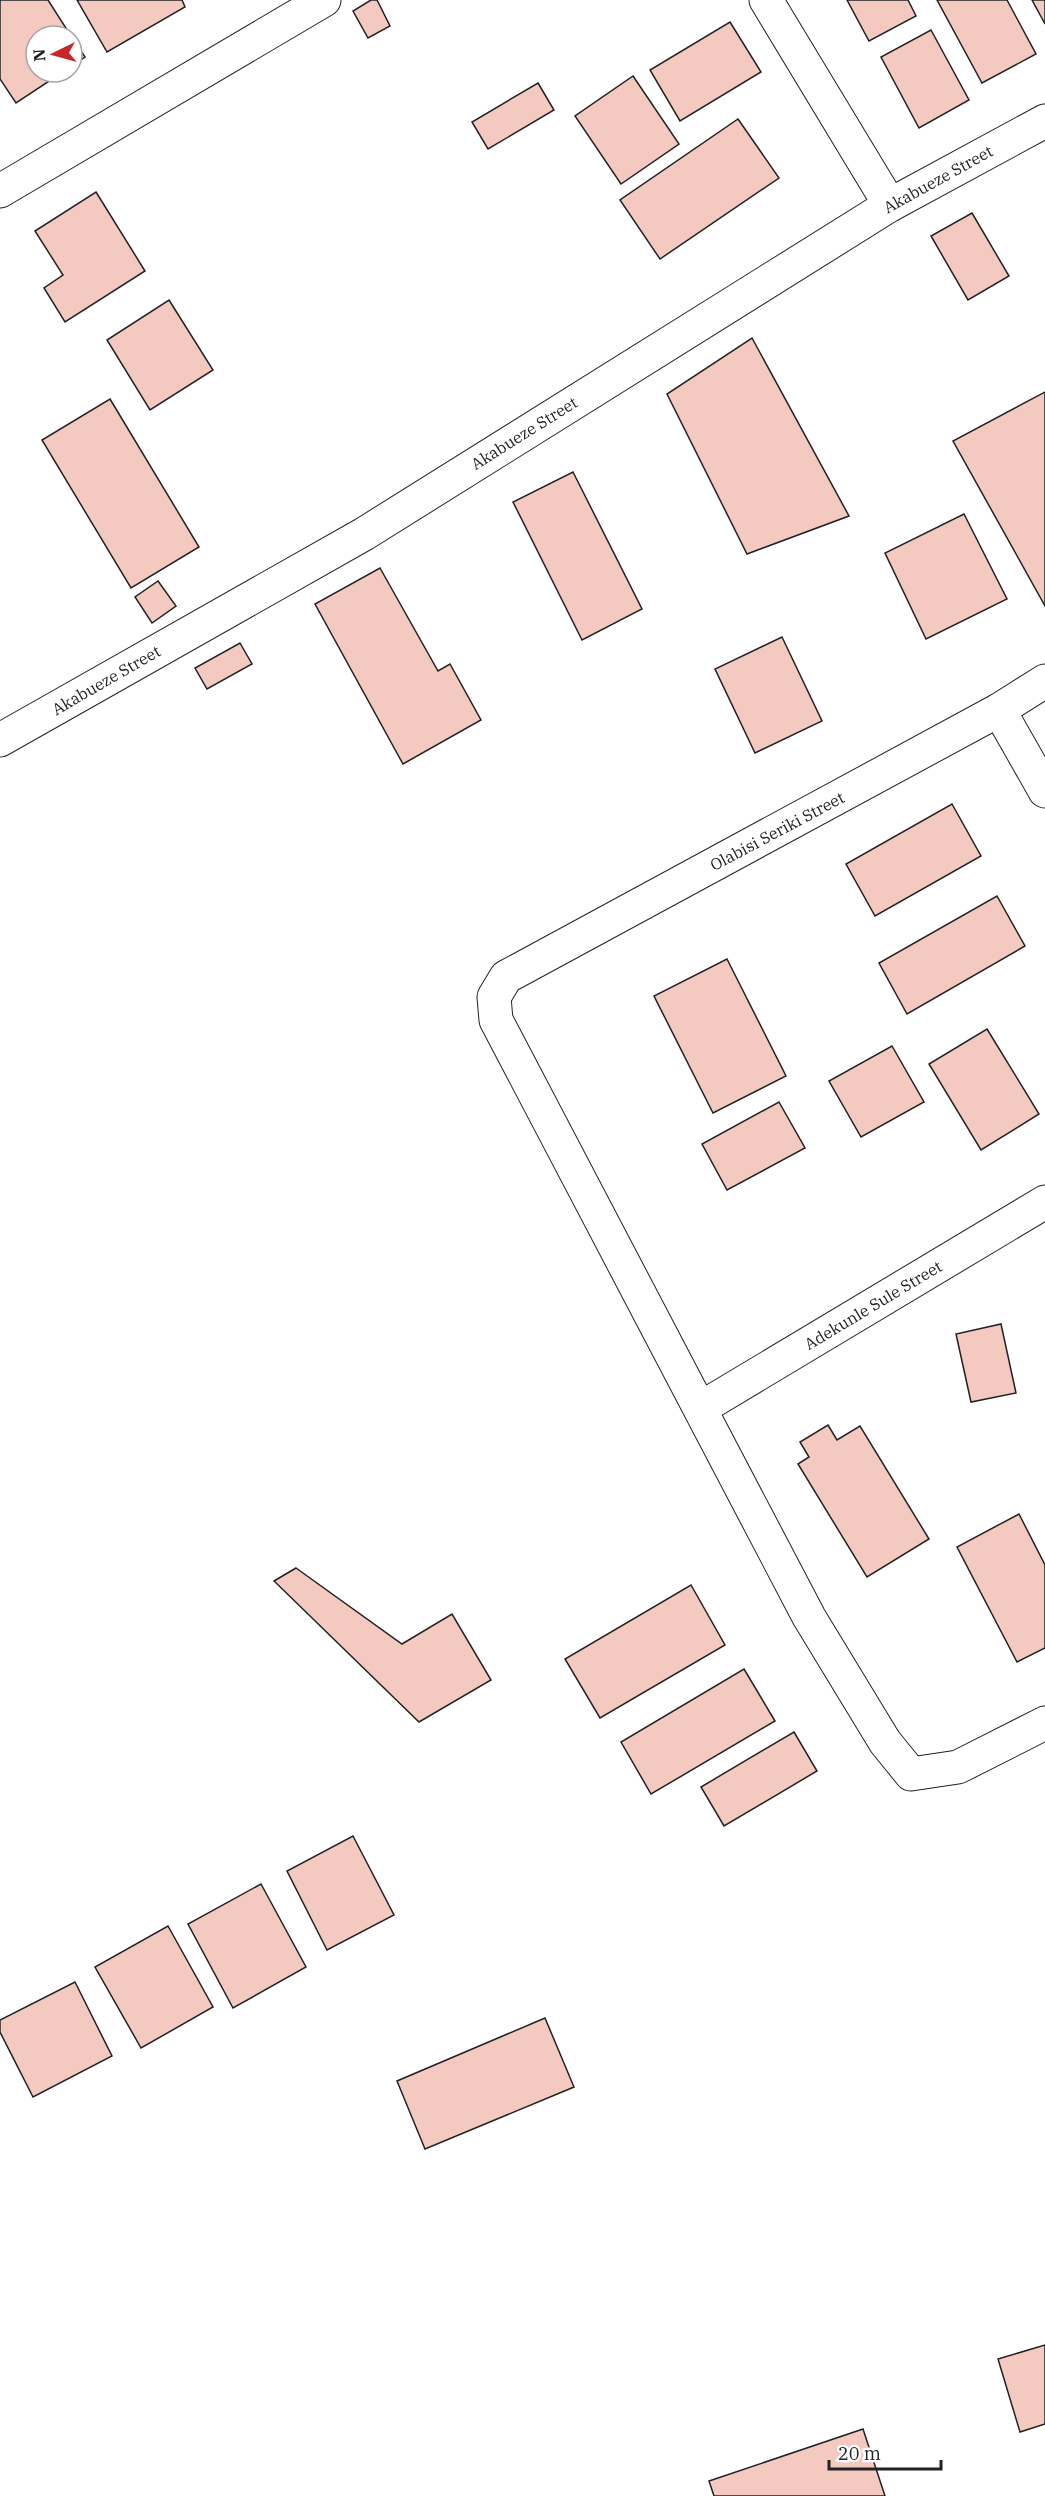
<svg xmlns="http://www.w3.org/2000/svg" width="1045" height="2496" font-family="'IBM Plex Serif',serif">
<style>
.building{fill:#f3c9c0;stroke:#222;stroke-width:1.5}
.lines{fill:none;stroke-linecap:round;stroke-linejoin:round}
.minor-casing{stroke:#222;stroke-width:35}
.minor{stroke:#fff;stroke-width:33}
.labels{text-anchor:middle;dominant-baseline:central;stroke-width:4.5;stroke-linejoin:round;paint-order:stroke}
.street-label{font-size:16px;fill:#222;stroke:#fff}
</style>
<rect width="100%" height="100%" fill="#fff"/>
<g class="building">
<path d="M 0,0 L 48,0 L 71,36 L 36,36 L 36,72 L 63,72 L 16,103 L 0,79 Z"/>
<path d="M 77,0 L 182,0 L 185,7 L 107,52 Z"/>
<path d="M 371,0 L 377,0 L 390,26 L 368,38 L 353,11 Z"/>
<path d="M 847,0 L 908,0 L 916,16 L 869,41 Z"/>
<path d="M 937,0 L 1007,0 L 1036,54 L 982,83 Z"/>
<path d="M 1032,0 L 1045,0 L 1045,24 Z"/>
<path d="M 730,22 L 761,72 L 680,121 L 650,70 Z"/>
<path d="M 931,30 L 969,100 L 919,128 L 881,57 Z"/>
<path d="M 72,37 L 85,57 L 72,66 Z"/>
<path d="M 633,76 L 679,144 L 621,184 L 575,116 Z"/>
<path d="M 538,83 L 554,110 L 488,149 L 472,122 Z"/>
<path d="M 738,119 L 779,178 L 660,259 L 620,200 Z"/>
<path d="M 96,192 L 145,271 L 65,322 L 44,288 L 63,275 L 35,231 Z"/>
<path d="M 972,213 L 1009,276 L 968,300 L 931,236 Z"/>
<path d="M 169,300 L 213,370 L 150,410 L 107,340 Z"/>
<path d="M 752,338 L 849,516 L 747,554 L 667,394 Z"/>
<path d="M 1045,392 L 1045,606 L 953,441 Z"/>
<path d="M 110,399 L 199,547 L 131,588 L 42,440 Z"/>
<path d="M 573,472 L 642,609 L 582,640 L 513,502 Z"/>
<path d="M 964,514 L 1007,599 L 926,639 L 885,553 Z"/>
<path d="M 380,568 L 438,671 L 450,664 L 481,720 L 403,764 L 315,604 Z"/>
<path d="M 158,581 L 176,606 L 152,623 L 135,597 Z"/>
<path d="M 782,637 L 822,721 L 755,753 L 715,669 Z"/>
<path d="M 240,643 L 252,664 L 207,689 L 195,668 Z"/>
<path d="M 952,804 L 981,856 L 875,916 L 846,864 Z"/>
<path d="M 997,896 L 1025,946 L 907,1014 L 879,963 Z"/>
<path d="M 727,959 L 786,1076 L 713,1113 L 654,996 Z"/>
<path d="M 987,1029 L 1039,1114 L 981,1150 L 929,1064 Z"/>
<path d="M 892,1046 L 924,1102 L 861,1137 L 829,1081 Z"/>
<path d="M 779,1102 L 805,1148 L 727,1190 L 702,1144 Z"/>
<path d="M 1001,1324 L 1016,1393 L 971,1402 L 956,1334 Z"/>
<path d="M 828,1425 L 837,1440 L 860,1426 L 929,1539 L 867,1577 L 798,1464 L 809,1457 L 800,1442 Z"/>
<path d="M 1019,1514 L 1045,1565 L 1045,1648 L 1017,1662 L 957,1547 Z"/>
<path d="M 296,1568 L 402,1644 L 452,1614 L 491,1680 L 419,1722 L 274,1581 Z"/>
<path d="M 691,1585 L 725,1645 L 600,1718 L 565,1659 Z"/>
<path d="M 744,1669 L 775,1721 L 651,1794 L 621,1742 Z"/>
<path d="M 794,1732 L 817,1771 L 724,1826 L 701,1787 Z"/>
<path d="M 353,1836 L 394,1915 L 327,1950 L 287,1871 Z"/>
<path d="M 261,1884 L 306,1967 L 233,2008 L 188,1924 Z"/>
<path d="M 168,1926 L 213,2007 L 141,2048 L 95,1967 Z"/>
<path d="M 75,1982 L 112,2056 L 33,2097 L 0,2032 L 0,2020 Z"/>
<path d="M 545,2018 L 574,2087 L 425,2149 L 397,2081 Z"/>
<path d="M 1045,2345 L 1045,2424 L 1020,2432 L 998,2359 Z"/>
<path d="M 863,2429 L 885,2496 L 714,2496 L 709,2481 Z"/>
</g>
<g class="lines">
<g class="minor-casing">
<g id="minor">
<path d="M 766,0 L 890,205"/>
<path d="M 0,191 L 324,0"/>
<path d="M 1045,681 L 999,710 L 506,977 L 494,997 L 496,1020 L 809,1617 L 885,1742 L 911,1774 L 958,1767 L 1045,1723"/>
<path d="M 999,710 L 1045,791"/>
<path d="M 0,740 L 364,534 L 890,205 L 1045,121"/>
<path d="M 701,1408 L 1045,1202"/>
</g>
</g>
<use href="#minor" class="minor"/>
</g>
<g class="labels">
<g class="street-label">
<text transform="translate(938 179) rotate(-29)">Akabueze Street</text>
<text transform="translate(524 433) rotate(-32)">Akabueze Street</text>
<text transform="translate(106 680) rotate(-30)">Akabueze Street</text>
<text transform="translate(777 831) rotate(-28)">Olabisi Seriki Street</text>
<text transform="translate(873 1305) rotate(-31)">Adekunle Sule Street</text>
</g>
</g>
<g transform="translate(54 54) rotate(265)"><circle r="28" fill="#ffffff" stroke="#a7a7a7" stroke-width="1.5"/>
<path d="M0-4.5L10 22L0 15L-10 22Z" fill="#c62828"/>
<text y="-9" font-size="16" font-weight="bold" text-anchor="middle" fill="#222222">N</text>
</g>
<path d="M829 2460v9h112v-9" fill="none" stroke="#222222" stroke-width="3"/>
<text x="838" y="2460" font-size="18" fill="#222222" stroke="#ffffff" stroke-width="4.5" paint-order="stroke">20 m</text>
</svg>
